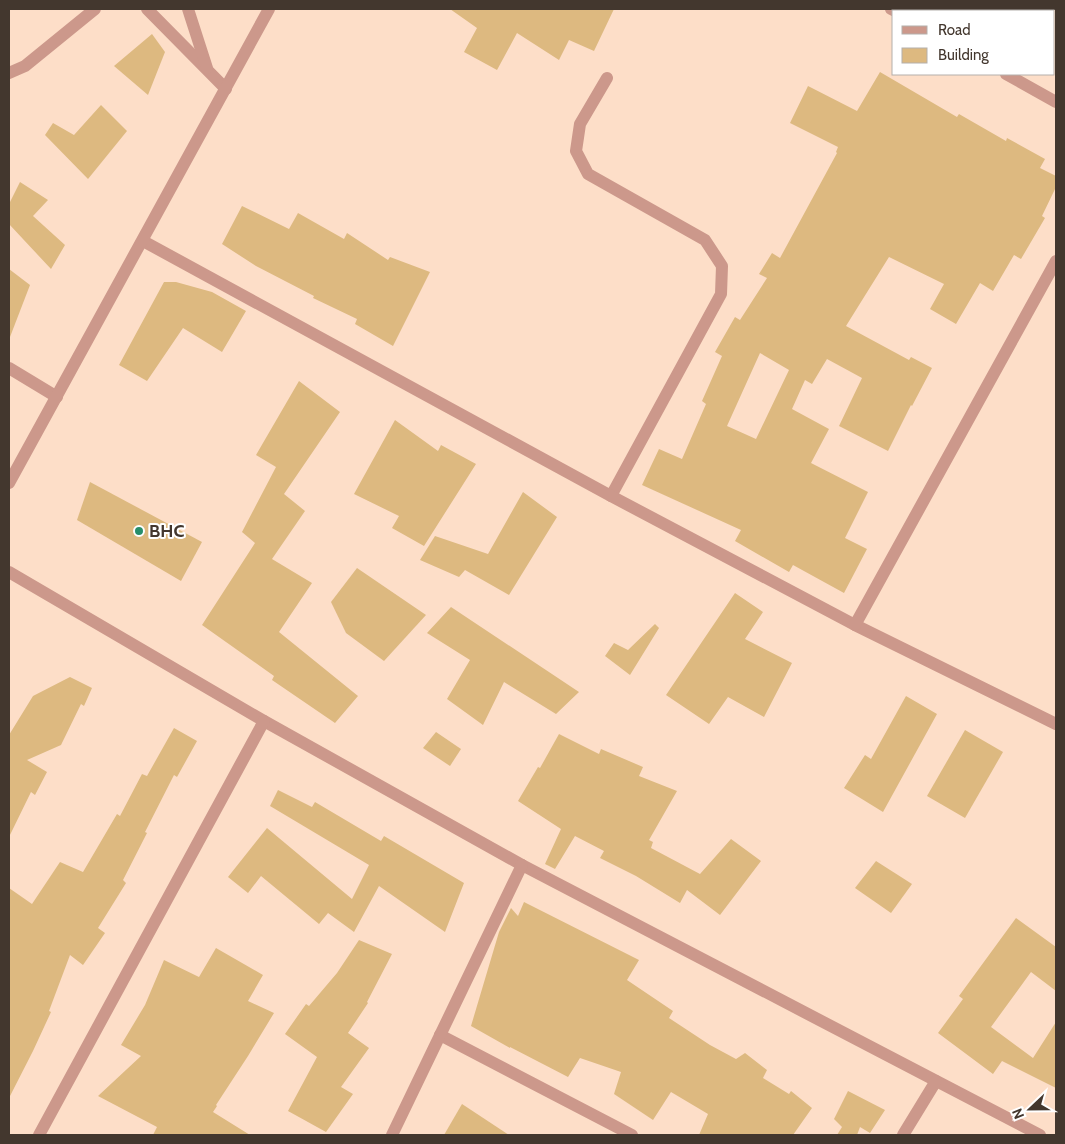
<svg xmlns="http://www.w3.org/2000/svg" width="1065" height="1144" font-family="Cabin,sans-serif">
<style>
.building{fill:#ddb980;fill-rule:evenodd}
.lines{fill:none;stroke-linecap:round;stroke-linejoin:round}
.minor{stroke:#cc988b;stroke-width:12}
.poi-dot{fill:#278e6b;stroke:#fff;stroke-width:2}
.labels{text-anchor:middle;dominant-baseline:central;stroke-width:4;stroke-linejoin:round;paint-order:stroke}
.poi-label{font-size:18px;font-weight:bold;fill:#43372e;stroke:#fff;text-anchor:start}
</style>
<rect width="100%" height="100%" fill="#fddec8"/>
<g class="building">
<path d="M 450,9 L 614,9 L 594,51 L 569,40 L 559,60 L 517,33 L 497,70 L 464,52 L 477,28 Z"/>
<path d="M 152,34 L 165,52 L 148,95 L 114,66 Z"/>
<path d="M 880,72 L 957,117 L 959,114 L 1006,141 L 1007,138 L 1045,159 L 1040,168 L 1056,176 L 1056,187 L 1042,216 L 1045,218 L 1021,259 L 1014,255 L 993,291 L 980,283 L 956,324 L 930,309 L 944,284 L 889,257 L 846,326 L 909,360 L 911,357 L 932,368 L 912,406 L 911,405 L 888,451 L 839,426 L 862,378 L 827,359 L 812,384 L 805,380 L 792,409 L 829,429 L 811,463 L 868,492 L 845,538 L 867,549 L 844,593 L 793,565 L 789,572 L 735,541 L 741,530 L 642,485 L 659,449 L 682,459 L 706,404 L 702,401 L 722,356 L 715,352 L 735,317 L 740,320 L 767,278 L 759,274 L 772,253 L 780,258 L 837,153 L 836,152 L 838,147 L 790,123 L 808,86 L 857,111 ZM 760,353 L 789,370 L 756,439 L 727,426 Z"/>
<path d="M 101,105 L 127,131 L 88,179 L 45,135 L 53,123 L 74,135 Z"/>
<path d="M 20,182 L 48,200 L 33,216 L 65,245 L 51,269 L 9,224 L 9,204 Z"/>
<path d="M 242,206 L 289,229 L 298,213 L 344,239 L 347,233 L 388,260 L 390,257 L 430,272 L 393,346 L 355,324 L 357,319 L 313,298 L 314,296 L 256,266 L 222,244 Z"/>
<path d="M 9,269 L 30,285 L 10,337 L 9,337 Z"/>
<path d="M 164,282 L 176,282 L 212,292 L 246,311 L 222,352 L 183,328 L 147,381 L 119,365 Z"/>
<path d="M 299,381 L 340,412 L 284,494 L 305,511 L 272,559 L 312,583 L 279,632 L 358,696 L 335,723 L 272,680 L 274,676 L 202,625 L 255,543 L 242,532 L 276,467 L 256,455 Z"/>
<path d="M 395,420 L 438,451 L 441,445 L 476,464 L 424,546 L 392,528 L 399,516 L 354,494 Z"/>
<path d="M 90,482 L 202,542 L 181,581 L 77,520 Z"/>
<path d="M 523,492 L 557,517 L 509,595 L 465,570 L 459,577 L 420,560 L 435,536 L 488,554 Z"/>
<path d="M 357,568 L 426,615 L 384,661 L 346,633 L 331,602 Z"/>
<path d="M 735,593 L 763,612 L 745,639 L 792,663 L 764,717 L 728,697 L 709,724 L 666,695 Z"/>
<path d="M 451,607 L 579,692 L 556,714 L 504,682 L 483,725 L 447,699 L 470,660 L 427,633 Z"/>
<path d="M 655,624 L 659,628 L 630,675 L 605,656 L 614,643 L 628,650 Z"/>
<path d="M 70,677 L 92,688 L 84,706 L 81,704 L 61,745 L 27,760 L 47,772 L 35,795 L 31,792 L 9,837 L 9,735 L 33,696 Z"/>
<path d="M 906,696 L 937,714 L 883,812 L 844,788 L 865,755 L 871,759 Z"/>
<path d="M 174,728 L 197,741 L 177,777 L 174,775 L 145,832 L 147,833 L 123,880 L 126,883 L 98,928 L 105,933 L 83,965 L 70,955 L 49,1011 L 51,1012 L 33,1051 L 9,1098 L 9,888 L 32,904 L 60,862 L 83,872 L 117,814 L 120,816 L 142,774 L 147,776 Z"/>
<path d="M 965,730 L 1003,752 L 965,818 L 927,796 Z"/>
<path d="M 436,732 L 461,749 L 450,766 L 423,748 Z"/>
<path d="M 559,734 L 599,754 L 601,749 L 643,767 L 639,776 L 677,791 L 649,840 L 653,842 L 651,848 L 700,874 L 731,839 L 761,861 L 720,915 L 687,890 L 680,903 L 636,876 L 600,858 L 604,851 L 575,836 L 555,869 L 545,864 L 561,829 L 518,801 L 538,767 L 540,768 Z"/>
<path d="M 278,790 L 312,807 L 315,802 L 381,841 L 384,836 L 464,883 L 445,932 L 379,886 L 354,932 L 328,913 L 319,924 L 261,876 L 248,893 L 228,877 L 267,828 L 352,899 L 369,865 L 270,806 Z"/>
<path d="M 876,861 L 912,884 L 891,913 L 855,888 Z"/>
<path d="M 524,902 L 639,960 L 627,980 L 673,1011 L 669,1018 L 710,1045 L 736,1059 L 745,1053 L 767,1070 L 763,1078 L 789,1094 L 791,1091 L 812,1108 L 793,1135 L 699,1135 L 708,1114 L 671,1092 L 653,1120 L 614,1094 L 621,1072 L 580,1058 L 568,1077 L 510,1047 L 510,1048 L 471,1026 L 499,932 L 511,908 L 518,916 Z"/>
<path d="M 1016,918 L 1056,947 L 1056,991 L 1031,972 L 991,1027 L 1033,1058 L 1056,1022 L 1056,1088 L 1002,1061 L 993,1074 L 938,1033 L 963,999 L 959,996 Z"/>
<path d="M 359,940 L 392,954 L 367,1002 L 368,1003 L 348,1033 L 369,1048 L 341,1087 L 353,1094 L 326,1132 L 288,1111 L 317,1057 L 285,1034 L 306,1004 L 309,1006 L 337,973 Z"/>
<path d="M 216,948 L 263,975 L 248,1001 L 274,1013 L 248,1056 L 216,1105 L 217,1106 L 213,1112 L 250,1135 L 153,1135 L 157,1127 L 98,1096 L 141,1056 L 121,1045 L 145,1005 L 164,960 L 199,977 Z"/>
<path d="M 848,1091 L 885,1110 L 870,1133 L 860,1127 L 857,1135 L 837,1135 L 842,1127 L 834,1119 Z"/>
<path d="M 462,1104 L 509,1135 L 444,1135 Z"/>
</g>
<g class="lines">
<g class="minor">
<path d="M 147,9 L 226,89"/>
<path d="M 188,9 L 207,68"/>
<path d="M 891,9 L 895,11"/>
<path d="M 9,73 L 25,66 L 95,9"/>
<path d="M 1006,74 L 1056,102"/>
<path d="M 607,78 L 580,124 L 576,151 L 588,174 L 705,240 L 722,266 L 721,294 L 611,496"/>
<path d="M 143,241 L 611,496 L 855,625 L 1056,724"/>
<path d="M 9,368 L 57,397"/>
<path d="M 9,483 L 269,9"/>
<path d="M 9,572 L 264,721 L 522,865 L 1040,1135"/>
<path d="M 855,625 L 1056,261"/>
<path d="M 440,1035 L 632,1135"/>
<path d="M 39,1135 L 264,721"/>
<path d="M 392,1135 L 522,865"/>
<path d="M 903,1135 L 936,1081"/>
</g>
</g>
<circle class="poi-dot" cx="139" cy="531" r="5"/>
<g class="labels">
<g class="poi-label">
<text x="149" y="531">BHC</text>
</g>
</g>
<rect width="1065" height="1144" fill="none" stroke="#43372e" stroke-width="20"/>
<rect x="892" y="10" width="162" height="65" fill="#ffffff" stroke="#b4afab"/>
<rect x="902" y="26" width="25" height="8" fill="#cc988b" stroke="#b4afab"/>
<text x="938" y="35" font-size="15" fill="#43372e">Road</text>
<rect x="902" y="48" width="25" height="15" fill="#ddb980" stroke="#b4afab"/>
<text x="938" y="60" font-size="15" fill="#43372e">Building</text>
<g transform="translate(1030 1109) rotate(248)" stroke="#ffffff" stroke-width="4" paint-order="stroke">
<path d="M0-4L9 19L0 12L-9 19Z" fill="#43372e"/>
<text y="-8" font-size="14" font-weight="bold" text-anchor="middle" fill="#43372e">N</text>
</g>
</svg>
